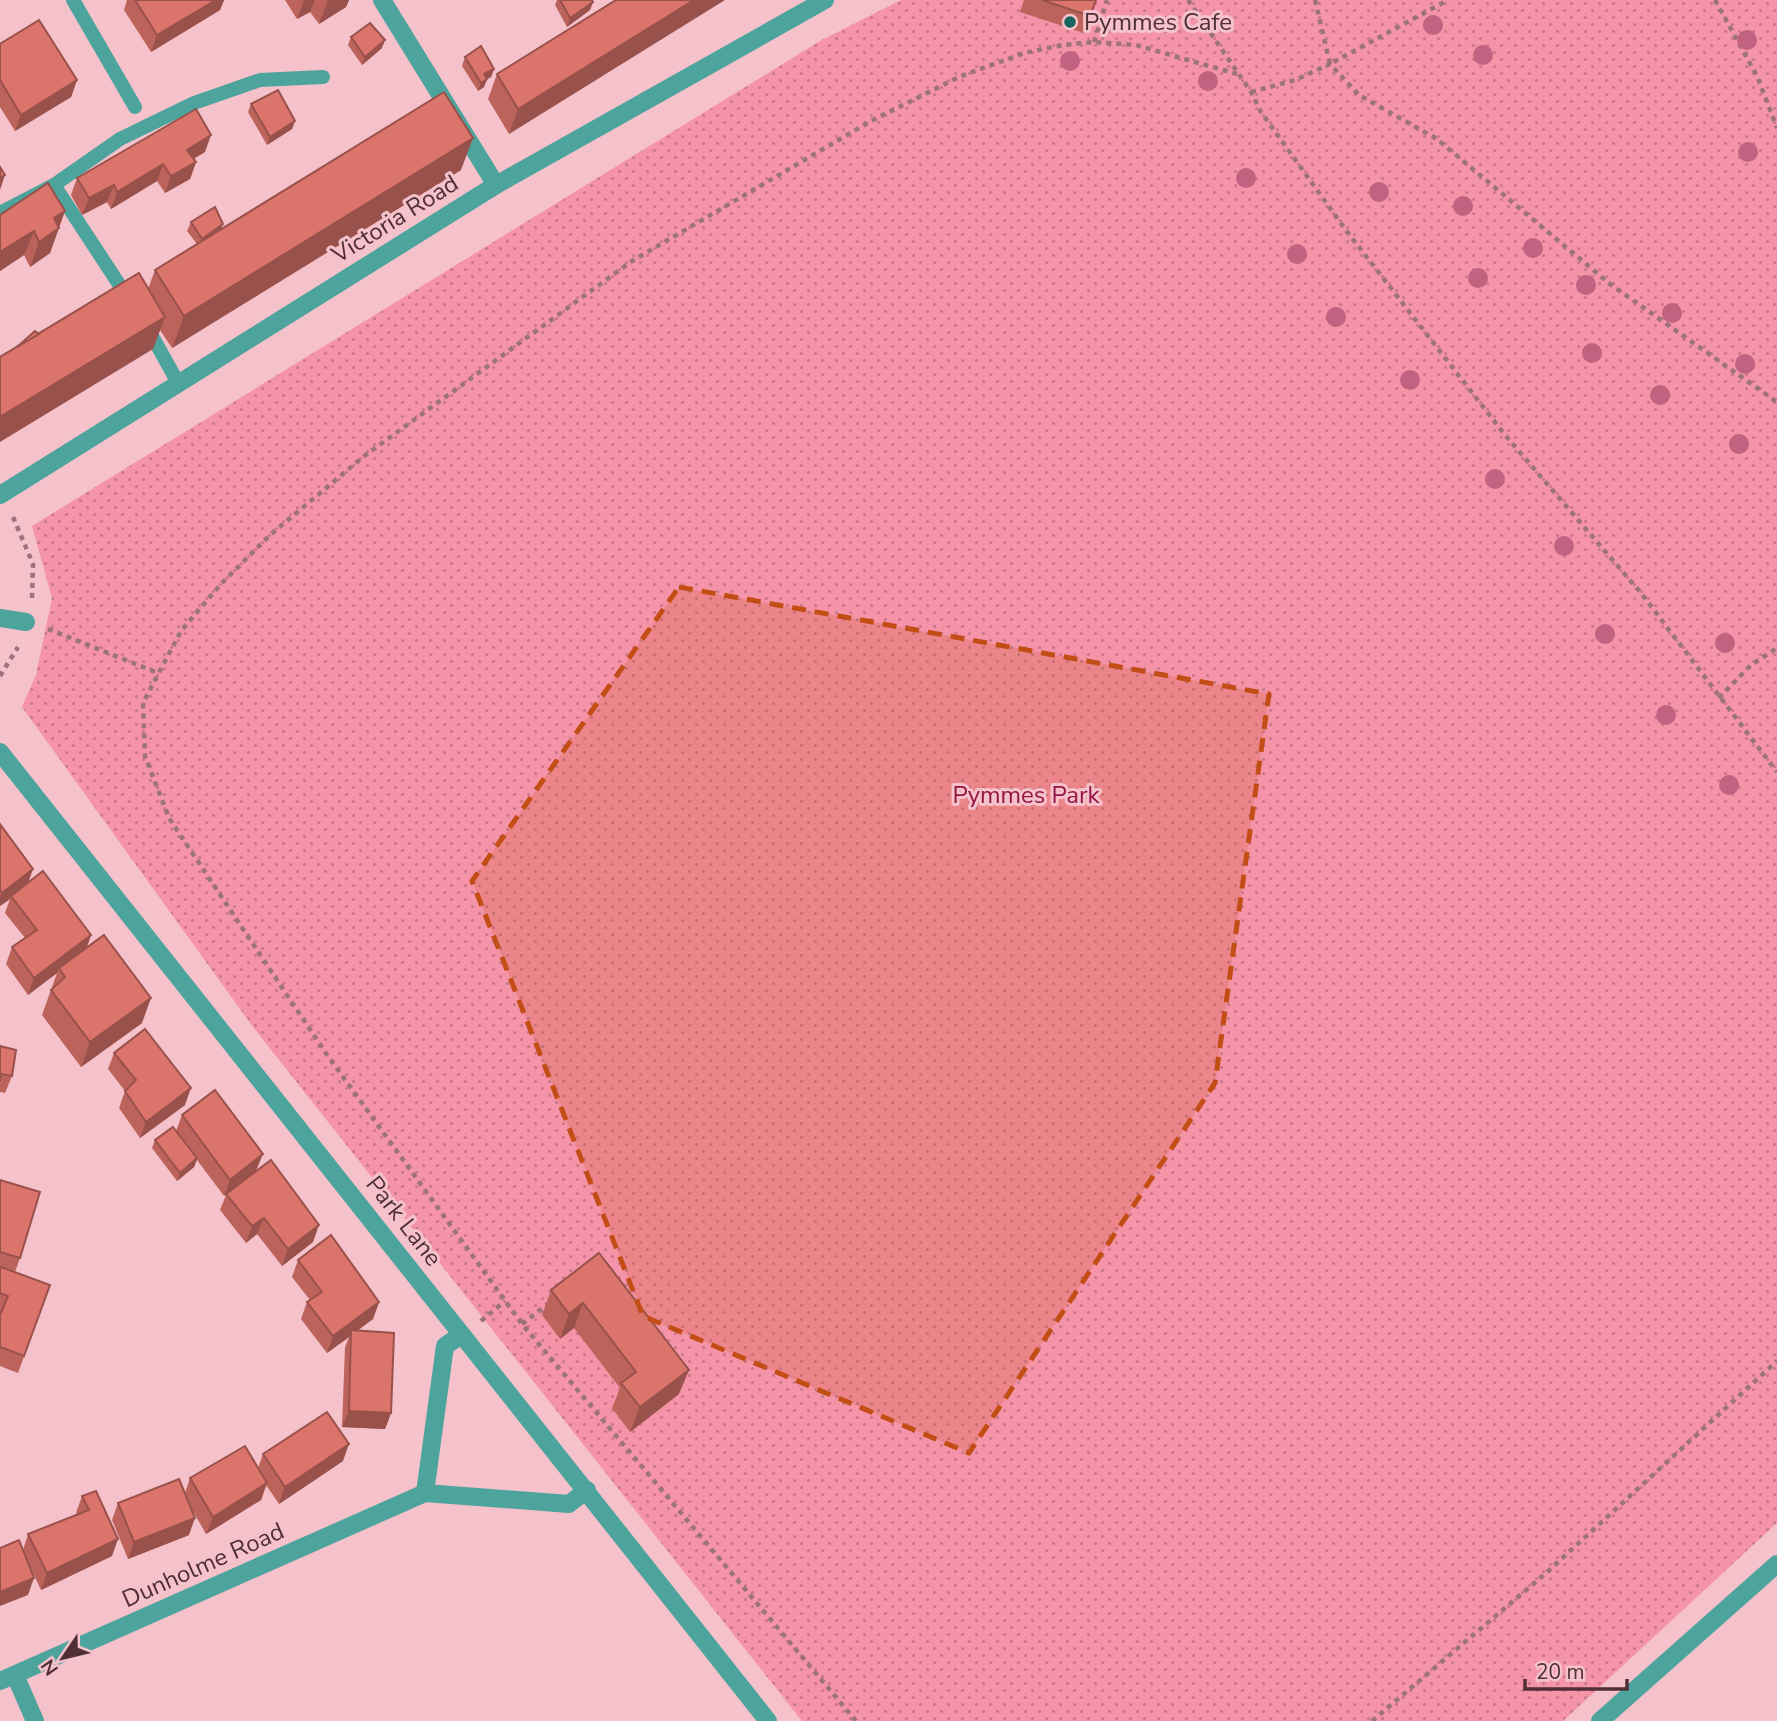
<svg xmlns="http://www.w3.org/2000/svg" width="1777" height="1721" font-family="'Nunito Sans',sans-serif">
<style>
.park{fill:url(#park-dots)}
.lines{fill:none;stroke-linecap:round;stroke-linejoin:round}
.path{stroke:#9d737b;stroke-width:4.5;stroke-dasharray:5 5;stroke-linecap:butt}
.service{stroke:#4ca49c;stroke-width:14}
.minor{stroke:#4ca49c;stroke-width:18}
.tertiary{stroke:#4ca49c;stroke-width:18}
.tree{fill:#c06280}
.wall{fill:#bc645c}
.shaded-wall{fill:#99514b}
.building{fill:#db746b;stroke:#99514b;stroke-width:2}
.marked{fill:#c24e16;fill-opacity:0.2;stroke:#c24e16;stroke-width:5;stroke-dasharray:14 9;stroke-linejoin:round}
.poi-dot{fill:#18645e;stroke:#f5c1ca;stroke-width:2.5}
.labels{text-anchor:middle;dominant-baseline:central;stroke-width:6;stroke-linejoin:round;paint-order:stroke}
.poi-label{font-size:24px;fill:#502f36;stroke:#f5c1ca;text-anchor:start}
.street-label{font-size:24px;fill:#502f36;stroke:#f5c1ca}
.park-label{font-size:24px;fill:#941543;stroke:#f5c1ca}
</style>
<defs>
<pattern id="park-dots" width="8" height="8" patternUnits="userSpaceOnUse" patternTransform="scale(1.75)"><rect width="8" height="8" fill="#f593a8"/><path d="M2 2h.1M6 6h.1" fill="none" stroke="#c9788a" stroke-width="1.8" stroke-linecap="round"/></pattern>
</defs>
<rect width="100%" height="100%" fill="#f5c1ca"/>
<path class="park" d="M 901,0 L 1777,0 L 1777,1523 L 1563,1721 L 802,1721 L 253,1027 L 22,707 L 36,675 L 52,598 L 32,526 L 820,41 Z"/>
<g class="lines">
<g class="path">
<path d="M 1188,0 L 1251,92 L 1261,112 L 1345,229 L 1505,435 L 1641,593 L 1777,772"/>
<path d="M 1315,0 L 1330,64 L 1448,0"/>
<path d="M 1715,0 L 1757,76 L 1777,128"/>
<path d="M 1094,42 L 1107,0"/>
<path d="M 1251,92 L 1295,80 L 1330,64 L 1359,95 L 1437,139 L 1610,284 L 1777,402"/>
<path d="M 13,517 L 33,564 L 32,598"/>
<path d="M 48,629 L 158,673"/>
<path d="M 0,676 L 18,647"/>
<path d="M 1719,698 L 1751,665 L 1777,648"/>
<path d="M 481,1321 L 505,1301"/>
<path d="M 522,1324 L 549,1303"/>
<path d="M 856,1721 L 522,1324 L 325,1052 L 169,818 L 145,756 L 143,703 L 181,631 L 220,585 L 269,536 L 363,457 L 632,261 L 871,121 L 959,77 L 1024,53 L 1063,45 L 1094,42 L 1136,45 L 1237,74"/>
<path d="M 1372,1721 L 1545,1574 L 1777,1361"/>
</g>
<g class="service">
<path d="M 73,0 L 135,107"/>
<path d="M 54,185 L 130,301"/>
<path d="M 0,213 L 54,185 L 120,139 L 194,103 L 260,80 L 323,77"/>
<path d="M 147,327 L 177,381"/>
</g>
<g class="minor">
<path d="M 382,0 L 496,185"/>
<path d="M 0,618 L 26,622"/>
<path d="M 0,752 L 768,1721"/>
<path d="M 425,1493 L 445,1346 L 461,1335"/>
<path d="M 15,1675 L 35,1721"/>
<path d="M 0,1681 L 425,1493 L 569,1504 L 587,1490"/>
<path d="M 1600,1721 L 1777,1564"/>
</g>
<path class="tertiary" d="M 0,495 L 496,185 L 825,0"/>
</g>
<g class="tree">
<circle cx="1433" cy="25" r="10"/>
<circle cx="1747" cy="40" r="10"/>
<circle cx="1483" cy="55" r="10"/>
<circle cx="1070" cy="61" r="10"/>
<circle cx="1208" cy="81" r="10"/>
<circle cx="1748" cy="152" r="10"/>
<circle cx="1246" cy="178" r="10"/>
<circle cx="1379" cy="192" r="10"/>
<circle cx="1463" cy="206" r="10"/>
<circle cx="1533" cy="248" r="10"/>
<circle cx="1297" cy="254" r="10"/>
<circle cx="1478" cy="278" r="10"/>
<circle cx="1586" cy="285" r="10"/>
<circle cx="1672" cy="313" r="10"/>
<circle cx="1336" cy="317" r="10"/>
<circle cx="1592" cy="353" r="10"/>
<circle cx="1745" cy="364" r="10"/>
<circle cx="1410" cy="380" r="10"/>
<circle cx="1660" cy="395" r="10"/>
<circle cx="1739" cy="444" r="10"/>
<circle cx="1495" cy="479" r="10"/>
<circle cx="1564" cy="546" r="10"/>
<circle cx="1605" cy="634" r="10"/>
<circle cx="1725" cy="643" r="10"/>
<circle cx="1666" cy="715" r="10"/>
<circle cx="1729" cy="785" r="10"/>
</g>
<g class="wall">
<path d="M 127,0 L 224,0 L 220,10 L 151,52 L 124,10 Z"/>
<path d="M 285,0 L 349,0 L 346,7 L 319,24 L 310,12 L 297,19 Z"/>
<path d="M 557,0 L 592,0 L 593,2 L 590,10 L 567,27 L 555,5 Z"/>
<path d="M 616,0 L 509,134 L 488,99 L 497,74 Z"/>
<path d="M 1024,0 L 1096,0 L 1084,33 L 1020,12 Z"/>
<path d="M 351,37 L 382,48 L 362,65 L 348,45 Z"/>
<path d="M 0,44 L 77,80 L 71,97 L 15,131 L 0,107 Z"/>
<path d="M 465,57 L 494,69 L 491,77 L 487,79 L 484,87 L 478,91 L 462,66 Z"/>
<path d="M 251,104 L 295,121 L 292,129 L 267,145 L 248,112 Z"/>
<path d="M 205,152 L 193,159 L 196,162 L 190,179 L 165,193 L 157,181 L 111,209 L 107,202 L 82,215 L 71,195 L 77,178 Z"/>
<path d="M 461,170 L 172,348 L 160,330 L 153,349 L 39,334 L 148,289 L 155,270 L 197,244 L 187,231 L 191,222 L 222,228 Z"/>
<path d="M 0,215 L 59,227 L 50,253 L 30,267 L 24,255 L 0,271 Z"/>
<path d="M 0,824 L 33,869 L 28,883 L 91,935 L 87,947 L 142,1023 L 81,1067 L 42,1015 L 57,973 L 28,995 L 6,964 L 12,947 L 25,938 L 5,913 L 10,899 L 0,906 Z"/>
<path d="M 0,1046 L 12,1076 L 5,1093 L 0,1092 Z"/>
<path d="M 114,1053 L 185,1105 L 140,1138 L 119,1108 L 125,1091 L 108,1069 Z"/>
<path d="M 182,1115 L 257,1171 L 313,1242 L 282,1266 L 257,1234 L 246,1243 L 220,1210 L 226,1195 L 224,1196 L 197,1160 L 194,1167 L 177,1181 L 152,1148 L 155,1140 L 176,1131 Z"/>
<path d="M 0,1180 L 20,1258 L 15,1272 L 50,1285 L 18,1373 L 0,1366 L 0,1315 L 1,1313 L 0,1312 Z"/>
<path d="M 599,1253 L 679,1394 L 630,1432 L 612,1408 L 620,1388 L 574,1328 L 560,1339 L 542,1315 L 551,1290 Z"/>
<path d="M 298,1260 L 379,1302 L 373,1319 L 357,1331 L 391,1413 L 385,1429 L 342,1427 L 345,1347 L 349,1337 L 327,1353 L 301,1319 L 307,1302 L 310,1300 L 292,1277 Z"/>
<path d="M 263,1454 L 343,1461 L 279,1504 L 266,1485 L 261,1500 L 206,1534 L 190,1506 L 189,1535 L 128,1559 L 112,1520 L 118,1503 L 185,1493 L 190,1478 L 258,1468 Z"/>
<path d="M 82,1496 L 112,1556 L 41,1590 L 28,1562 L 28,1595 L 23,1550 L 28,1534 L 77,1514 L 76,1513 Z"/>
</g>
<g class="shaded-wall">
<path d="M 216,0 L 224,0 L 220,10 L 151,52 L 157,35 Z"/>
<path d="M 304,0 L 315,0 L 310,12 L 297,19 Z"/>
<path d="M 328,0 L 349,0 L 346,7 L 319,24 Z"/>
<path d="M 694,0 L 725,0 L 509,134 L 518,109 Z"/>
<path d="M 593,2 L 590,10 L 567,27 L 570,18 Z"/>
<path d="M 385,40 L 382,48 L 362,65 L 365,57 Z"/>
<path d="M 494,69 L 491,77 L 487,79 L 484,87 L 478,91 L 484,74 Z"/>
<path d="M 77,80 L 71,97 L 15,131 L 21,115 Z"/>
<path d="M 295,121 L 292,129 L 267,145 L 270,137 Z"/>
<path d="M 211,135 L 205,152 L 181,166 L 187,150 Z"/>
<path d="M 473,138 L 461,170 L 172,348 L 184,316 Z"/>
<path d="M 196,162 L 190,179 L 165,193 L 171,176 Z"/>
<path d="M 163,164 L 157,181 L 111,209 L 117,192 Z"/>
<path d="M 5,175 L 0,190 L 0,178 Z"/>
<path d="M 114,185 L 107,202 L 82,215 L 89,198 Z"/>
<path d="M 65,211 L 50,253 L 30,267 L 39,242 L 54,218 Z"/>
<path d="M 223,224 L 220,233 L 199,247 L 202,239 Z"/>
<path d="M 34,231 L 24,255 L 0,271 L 0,252 Z"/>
<path d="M 165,317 L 153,349 L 0,442 L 0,417 Z"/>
<path d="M 33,869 L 27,885 L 11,896 L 10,899 L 0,906 L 0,897 L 2,893 Z"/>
<path d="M 91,935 L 85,952 L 59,968 L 57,973 L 28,995 L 34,978 Z"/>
<path d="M 151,998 L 142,1023 L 81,1067 L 90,1042 Z"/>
<path d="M 191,1088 L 185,1105 L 140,1138 L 146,1122 Z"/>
<path d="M 263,1154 L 256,1171 L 224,1196 L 230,1180 Z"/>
<path d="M 197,1158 L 194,1167 L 177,1181 L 180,1173 Z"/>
<path d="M 264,1218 L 257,1234 L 246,1243 L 252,1226 Z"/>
<path d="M 319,1225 L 313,1242 L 282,1266 L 288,1249 Z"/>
<path d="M 379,1302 L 373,1319 L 351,1335 L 351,1330 L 349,1337 L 327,1353 L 333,1336 Z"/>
<path d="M 583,1303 L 574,1328 L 560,1339 L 569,1314 Z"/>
<path d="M 689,1370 L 679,1394 L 630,1432 L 640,1407 Z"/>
<path d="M 349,1411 L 391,1413 L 385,1429 L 342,1427 Z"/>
<path d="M 349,1444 L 343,1461 L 279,1504 L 285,1487 Z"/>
<path d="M 267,1483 L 261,1500 L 206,1534 L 213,1517 Z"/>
<path d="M 195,1518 L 189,1535 L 128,1559 L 134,1542 Z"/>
<path d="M 118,1539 L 112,1556 L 41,1590 L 47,1573 Z"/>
<path d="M 34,1578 L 28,1595 L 0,1606 L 0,1592 Z"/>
</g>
<g class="building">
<path d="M 135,0 L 216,0 L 157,35 Z"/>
<path d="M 560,0 L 592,0 L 593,2 L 570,18 Z"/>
<path d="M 616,0 L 694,0 L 518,109 L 497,74 Z"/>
<path d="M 1042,0 L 1096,0 L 1090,16 Z"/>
<path d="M 39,20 L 77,80 L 21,115 L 0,80 L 0,44 Z"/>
<path d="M 370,23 L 385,40 L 365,57 L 351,37 Z"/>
<path d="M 481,46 L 494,69 L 484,74 L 487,79 L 481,83 L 465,57 Z"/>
<path d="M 278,90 L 295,121 L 270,137 L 251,104 Z"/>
<path d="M 444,92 L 473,138 L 184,316 L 155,270 Z"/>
<path d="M 196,109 L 211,135 L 187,150 L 196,162 L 171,176 L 163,164 L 117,192 L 114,185 L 89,198 L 77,178 Z"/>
<path d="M 0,167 L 5,175 L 0,178 Z"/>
<path d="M 48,183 L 65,211 L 54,218 L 59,228 L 39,242 L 34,231 L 0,252 L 0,215 Z"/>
<path d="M 215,207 L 223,224 L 202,239 L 191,222 Z"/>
<path d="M 139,273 L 165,317 L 0,417 L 0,357 Z"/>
<path d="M 35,331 L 39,334 L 17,347 Z"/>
<path d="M 0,824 L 33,869 L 2,893 L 0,890 Z"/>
<path d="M 43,871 L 91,935 L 34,978 L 12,947 L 37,930 L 11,896 Z"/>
<path d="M 104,935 L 151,998 L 90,1042 L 51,990 L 65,977 L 59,968 Z"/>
<path d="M 145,1029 L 191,1088 L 146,1122 L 125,1091 L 136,1080 L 114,1053 Z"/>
<path d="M 0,1046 L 16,1050 L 12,1076 L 1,1074 L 0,1081 Z"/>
<path d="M 215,1090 L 263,1154 L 230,1180 L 182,1115 Z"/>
<path d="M 173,1127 L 197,1158 L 180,1173 L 155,1140 Z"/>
<path d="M 271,1160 L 319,1225 L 288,1249 L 264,1218 L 252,1226 L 226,1194 Z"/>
<path d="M 0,1180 L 40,1192 L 20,1258 L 0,1252 Z"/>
<path d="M 331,1235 L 379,1302 L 333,1336 L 307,1302 L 322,1292 L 298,1260 Z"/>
<path d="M 599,1253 L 689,1370 L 640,1407 L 621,1383 L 636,1372 L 583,1303 L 569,1314 L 551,1290 Z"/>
<path d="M 1,1267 L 50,1285 L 24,1356 L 0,1347 L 0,1315 L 8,1296 L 0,1293 L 0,1269 Z"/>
<path d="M 351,1330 L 394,1333 L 391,1413 L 349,1411 Z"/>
<path d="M 327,1412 L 349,1444 L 285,1487 L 263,1454 Z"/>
<path d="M 245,1446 L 267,1483 L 213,1517 L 190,1478 Z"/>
<path d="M 179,1479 L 195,1518 L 134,1542 L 118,1503 Z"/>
<path d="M 96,1491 L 118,1539 L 47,1573 L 28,1534 L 89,1510 L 82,1496 Z"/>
<path d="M 19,1540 L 34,1578 L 0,1592 L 0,1548 Z"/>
</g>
<path class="marked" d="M 679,587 L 1269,694 L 1215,1083 L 969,1453 L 643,1316 L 472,881 Z"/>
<circle class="poi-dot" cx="1070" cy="22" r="7"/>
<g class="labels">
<g class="poi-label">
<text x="1084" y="22">Pymmes Cafe</text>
</g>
<g class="street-label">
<text transform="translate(395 219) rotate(-32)">Victoria Road</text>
<text transform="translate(404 1221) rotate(52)">Park Lane</text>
<text transform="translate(203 1565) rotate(-24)">Dunholme Road</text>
</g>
<g class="park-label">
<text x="1026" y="795">Pymmes Park</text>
</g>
</g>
<g transform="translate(63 1658) rotate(235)" stroke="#f5c1ca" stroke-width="5" paint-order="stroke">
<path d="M0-5L12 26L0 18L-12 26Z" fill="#502f36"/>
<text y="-10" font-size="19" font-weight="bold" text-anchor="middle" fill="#502f36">N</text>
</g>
<path d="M1525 1679v10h102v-10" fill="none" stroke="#502f36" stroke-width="3.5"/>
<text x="1536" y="1679" font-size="21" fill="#502f36" stroke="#f5c1ca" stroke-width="5" paint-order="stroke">20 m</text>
</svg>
